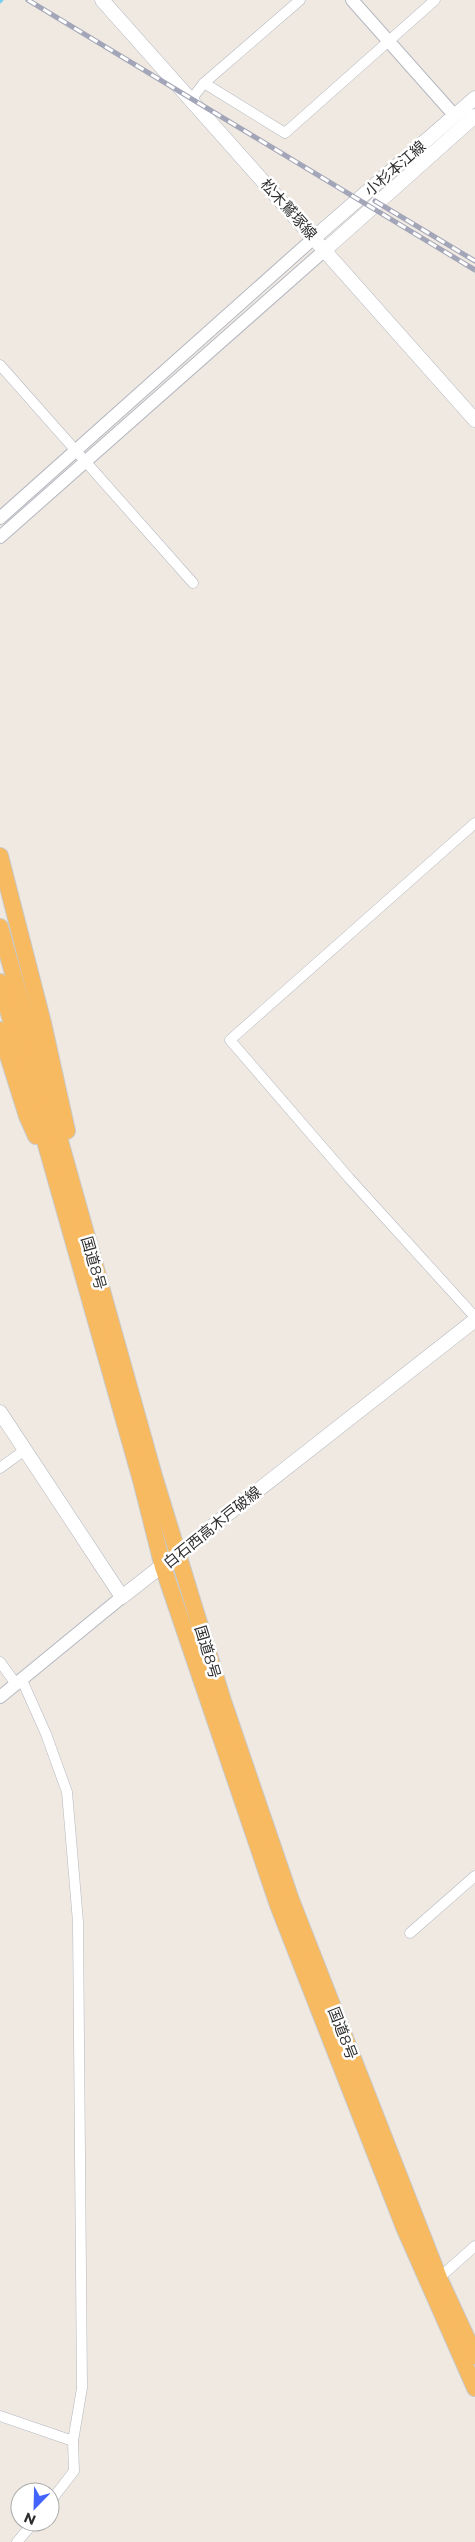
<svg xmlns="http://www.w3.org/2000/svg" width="475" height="2542" font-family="Montserrat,'Noto Sans JP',sans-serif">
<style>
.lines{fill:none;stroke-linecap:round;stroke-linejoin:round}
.stream{stroke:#75cff0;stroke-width:3}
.minor-casing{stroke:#b4b7c1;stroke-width:11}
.tertiary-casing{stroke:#b4b7c1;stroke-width:14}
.secondary-casing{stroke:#b4b7c1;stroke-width:15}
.trunk-casing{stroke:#c9c9c9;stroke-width:18}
.minor{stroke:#fff;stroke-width:10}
.tertiary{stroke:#fff;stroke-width:12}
.secondary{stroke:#fff;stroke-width:14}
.trunk{stroke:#f8ba60;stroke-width:16}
.rail-casing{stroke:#a3a6b8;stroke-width:5}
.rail{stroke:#fff;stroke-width:3;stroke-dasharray:9;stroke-linecap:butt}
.labels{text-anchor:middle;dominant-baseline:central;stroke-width:5;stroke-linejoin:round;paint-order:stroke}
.street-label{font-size:15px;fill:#2e2e2e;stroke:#fff}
</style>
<rect width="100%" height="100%" fill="#efe9e1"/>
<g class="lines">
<path class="stream" d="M 0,2 L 2,0"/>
<g class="minor-casing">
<g id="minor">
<path d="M 204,83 L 285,133 L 435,0"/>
<path d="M 190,101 L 204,83 L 300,0"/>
<path d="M 0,365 L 193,583"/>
<path d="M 475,823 L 230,1040 L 349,1178 L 475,1317"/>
<path d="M 0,1468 L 25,1450"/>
<path d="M 0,1662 L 16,1684"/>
<path d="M 22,1680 L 46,1734 L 67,1792 L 78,1922 L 82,2388 L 73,2441 L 74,2471 L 50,2502"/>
<path d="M 410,1933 L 475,1876"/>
<path d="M 439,2278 L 475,2246"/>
<path d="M 0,2416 L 73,2441"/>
<path d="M 17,2542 L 34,2522"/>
</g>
</g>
<g class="tertiary-casing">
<g id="tertiary">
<path d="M 352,0 L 455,116"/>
<path d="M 0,518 L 315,237"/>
<path d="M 0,537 L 326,249"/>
<path d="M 0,1697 L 122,1597"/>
</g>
</g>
<g class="secondary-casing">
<g id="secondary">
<path d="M 102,0 L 475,420"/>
<path d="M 315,237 L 475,98"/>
<path d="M 326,249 L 475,116"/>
<path d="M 0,1412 L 122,1597 L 475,1320"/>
</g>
</g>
<g class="trunk-casing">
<g id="trunk">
<path d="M 0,856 L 43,1023 L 67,1131"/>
<path d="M 0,927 L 154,1476 L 223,1701 L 291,1900 L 439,2278 L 475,2356"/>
<path d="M 0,982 L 141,1480 L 163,1567 L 278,1905 L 404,2227 L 475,2388"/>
<path d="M 0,1030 L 27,1116 L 36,1136"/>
</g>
</g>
<use href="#minor" class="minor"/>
<use href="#tertiary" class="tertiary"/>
<use href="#secondary" class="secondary"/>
<use href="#trunk" class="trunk"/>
<g class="rail-casing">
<g id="rail">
<path d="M 28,0 L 475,270"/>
<path d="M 375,201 L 475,261"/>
</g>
</g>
<use href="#rail" class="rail"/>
</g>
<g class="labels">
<g class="street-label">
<text transform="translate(395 168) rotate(-41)">小杉本江線</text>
<text transform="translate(289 209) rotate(48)">松木鷲塚線</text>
<text transform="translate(94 1263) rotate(74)">国道8号</text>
<text transform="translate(212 1527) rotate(-39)">白石西高木戸破線</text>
<text transform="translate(208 1652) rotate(73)">国道8号</text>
<text transform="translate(343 2033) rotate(69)">国道8号</text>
</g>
</g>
<g transform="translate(35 2507) rotate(203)"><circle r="24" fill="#ffffff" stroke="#ababab"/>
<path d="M0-4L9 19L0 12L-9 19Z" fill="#4264fb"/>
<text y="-8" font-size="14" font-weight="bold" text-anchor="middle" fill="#2e2e2e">N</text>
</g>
</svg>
